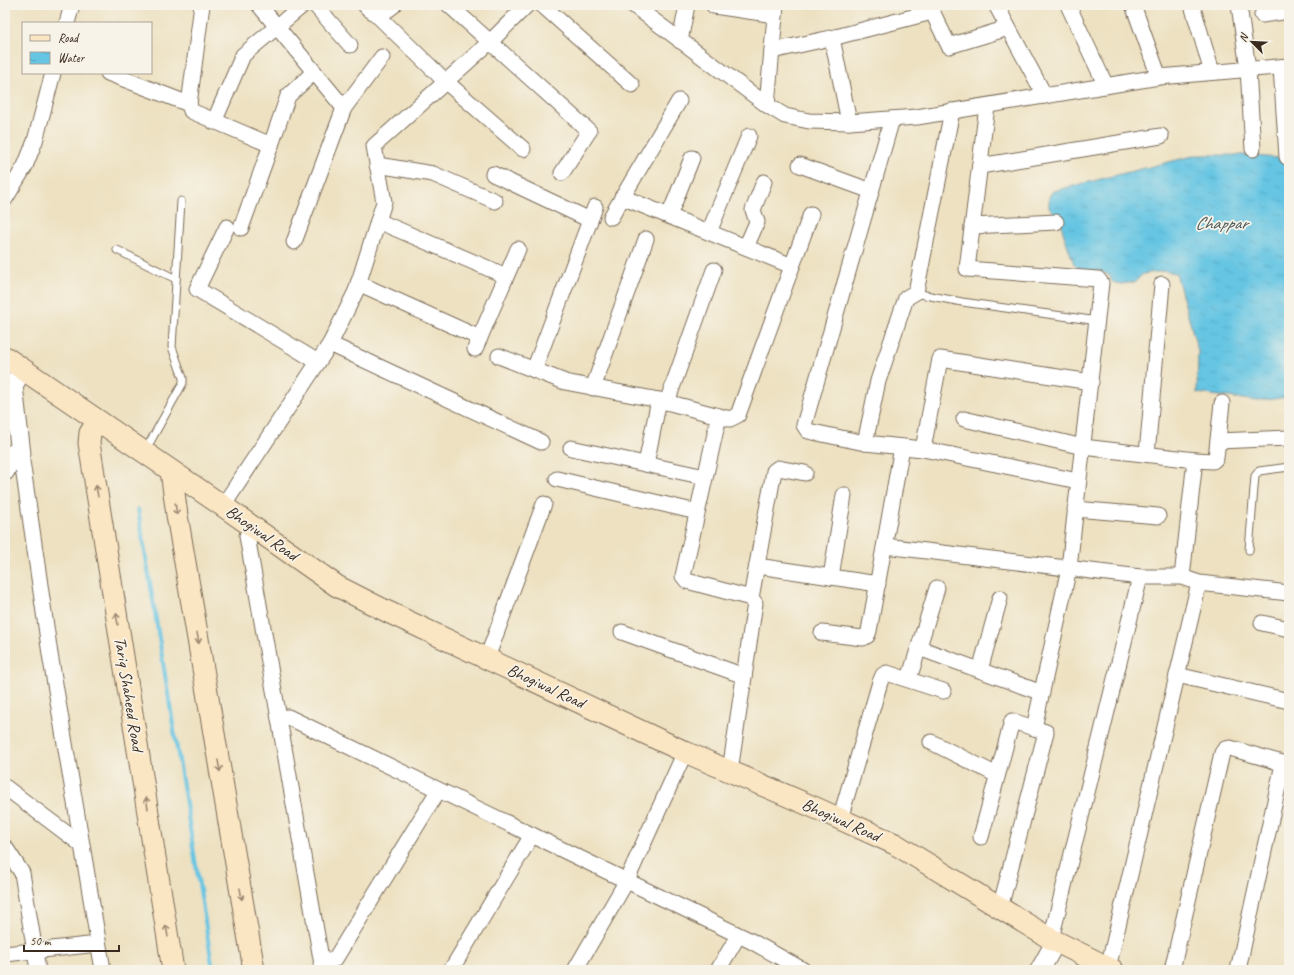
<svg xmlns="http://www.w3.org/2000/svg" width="1294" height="975" font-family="Caveat,sans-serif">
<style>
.water{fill:url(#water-ripples);stroke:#507880}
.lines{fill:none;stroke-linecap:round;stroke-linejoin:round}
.stream{stroke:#65c5e3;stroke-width:4}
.service-casing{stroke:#796a57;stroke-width:9}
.minor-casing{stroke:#796a57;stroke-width:17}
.tertiary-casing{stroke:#796a57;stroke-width:21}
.secondary-casing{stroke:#796a57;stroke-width:23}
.service{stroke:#fff;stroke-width:7}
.minor{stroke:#fff;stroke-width:15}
.tertiary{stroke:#fff;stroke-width:19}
.secondary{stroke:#fbe6c4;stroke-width:21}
.oneway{stroke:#9b8871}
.labels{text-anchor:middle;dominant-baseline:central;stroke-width:3.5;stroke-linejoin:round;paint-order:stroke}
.street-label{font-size:17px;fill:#3b2a1e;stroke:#f7f3e8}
.water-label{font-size:18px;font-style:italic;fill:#485859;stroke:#f7f3e8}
</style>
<defs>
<pattern id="water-ripples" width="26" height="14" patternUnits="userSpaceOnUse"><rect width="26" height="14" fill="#65c5e3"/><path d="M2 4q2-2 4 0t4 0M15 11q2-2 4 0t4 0" fill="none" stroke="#59a9c2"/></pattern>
</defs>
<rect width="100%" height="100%" fill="#f7f3e8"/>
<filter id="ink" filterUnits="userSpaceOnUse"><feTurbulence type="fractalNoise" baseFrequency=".025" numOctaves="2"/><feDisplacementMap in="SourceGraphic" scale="8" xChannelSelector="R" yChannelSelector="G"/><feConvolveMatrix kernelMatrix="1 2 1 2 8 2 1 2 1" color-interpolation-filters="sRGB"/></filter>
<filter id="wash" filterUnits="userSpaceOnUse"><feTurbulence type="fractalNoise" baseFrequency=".012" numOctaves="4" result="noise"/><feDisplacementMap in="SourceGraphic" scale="16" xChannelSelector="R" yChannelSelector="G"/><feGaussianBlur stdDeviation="0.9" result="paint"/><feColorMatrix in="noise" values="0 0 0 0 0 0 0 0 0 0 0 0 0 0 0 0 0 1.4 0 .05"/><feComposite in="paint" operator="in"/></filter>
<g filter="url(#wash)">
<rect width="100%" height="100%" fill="#ede1c1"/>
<path class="water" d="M 1197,155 L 1244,155 L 1289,159 L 1289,397 L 1258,401 L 1197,393 L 1198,351 L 1176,273 L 1164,271 L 1143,274 L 1135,282 L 1121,284 L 1112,282 L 1110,275 L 1101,272 L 1098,275 L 1084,274 L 1074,264 L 1063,232 L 1061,221 L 1049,207 L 1049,197 L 1053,191 Z"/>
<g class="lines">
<path class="stream" d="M 138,509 L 213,970"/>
</g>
</g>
<g filter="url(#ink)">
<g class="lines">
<g class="service-casing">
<g id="service">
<path d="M 117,250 L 176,279"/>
<path d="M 915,293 L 962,302 L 1098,321"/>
<path d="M 145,451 L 183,383 L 183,378 L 172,347 L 181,201"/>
<path d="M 1249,550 L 1255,476 L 1259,471 L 1289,467"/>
</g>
</g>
<g class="minor-casing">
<g id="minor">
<path d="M 202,5 L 189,104 L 191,111 L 271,145 L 288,96 L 314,72"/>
<path d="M 259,5 L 344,108"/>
<path d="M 315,5 L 350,45"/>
<path d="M 365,5 C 375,17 383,15 394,5"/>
<path d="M 449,5 L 589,131 L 562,173"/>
<path d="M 542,5 L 632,85"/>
<path d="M 633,5 L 767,105 L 785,116 L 809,121 L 849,122 L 917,117 L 1159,77 L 1289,66"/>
<path d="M 929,5 L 949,46 L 1008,28"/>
<path d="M 996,5 L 1045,96"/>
<path d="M 1068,5 L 1106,86"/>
<path d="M 1133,5 L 1159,77"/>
<path d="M 1192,5 L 1212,72"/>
<path d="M 1239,5 L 1248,69 L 1253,149"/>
<path d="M 714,6 L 775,15"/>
<path d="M 376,14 L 445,81 L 523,149"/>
<path d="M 1262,15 L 1289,11"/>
<path d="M 67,23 L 72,5"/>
<path d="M 680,41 L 687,5"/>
<path d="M 772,51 L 835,37"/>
<path d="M 1281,67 L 1287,157"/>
<path d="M 108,73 L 189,104"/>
<path d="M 767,105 L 776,5"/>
<path d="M 987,106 L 967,269 L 1098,279 L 1101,283 L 1069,568 L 1034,728 L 1046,732 L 1000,908"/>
<path d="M 892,119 L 804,425 L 808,431 L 865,443 L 923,449 L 1078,481"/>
<path d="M 214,122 L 243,55 L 303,5"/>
<path d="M 849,122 L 832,38 L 932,12"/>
<path d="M 377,165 L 433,174 L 495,201"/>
<path d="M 800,165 L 871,191"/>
<path d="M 980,166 L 1161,136"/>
<path d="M 493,174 L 590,220"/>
<path d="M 622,197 L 792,266"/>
<path d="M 5,199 L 25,166 L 35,141 L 53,73"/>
<path d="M 669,216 L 692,158"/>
<path d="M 611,217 L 679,101"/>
<path d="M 378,221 L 506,276"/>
<path d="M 972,226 L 1056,222"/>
<path d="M 227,227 L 197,289 L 318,362"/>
<path d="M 241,228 L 271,145"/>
<path d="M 709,232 L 749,136"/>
<path d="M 294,242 L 344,108 L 382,57"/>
<path d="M 746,247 L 757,222 L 753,210 L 764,182"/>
<path d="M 358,283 L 480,338"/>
<path d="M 330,344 L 541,442"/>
<path d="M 475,349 L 518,249"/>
<path d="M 499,356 L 565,382 L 659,400"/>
<path d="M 534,370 L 595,207"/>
<path d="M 593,388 L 646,239"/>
<path d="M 667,402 L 714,270"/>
<path d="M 719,416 L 683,576 L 687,581 L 751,598 L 755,603 L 730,771"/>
<path d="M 964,419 L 1083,447 L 1195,460 L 1182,577"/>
<path d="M 1218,441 L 1289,438"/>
<path d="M 865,443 L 878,381 L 906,298 L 916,292 L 952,111"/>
<path d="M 571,448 L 705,477"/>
<path d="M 923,449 L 940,359 L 1091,382"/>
<path d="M 21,454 L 50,654 L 103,970"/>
<path d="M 1147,454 L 1162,284"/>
<path d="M 1195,460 L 1213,461 L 1216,458 L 1222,403"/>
<path d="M 646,464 L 659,400 L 730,419 L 738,415 L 811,214"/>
<path d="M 557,479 L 697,512"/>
<path d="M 223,506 L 330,344 L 356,291 L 384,202 L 374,146 L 490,42 L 527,5"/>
<path d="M 1075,509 L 1158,516"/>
<path d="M 252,527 L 247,536 L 323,970"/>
<path d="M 885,546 L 1140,577 L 1182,577 L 1199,583 L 1289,593"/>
<path d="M 757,566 L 878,584"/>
<path d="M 831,577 L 844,495"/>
<path d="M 751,598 L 774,471 L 778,468 L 805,473"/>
<path d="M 1262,623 L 1289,629"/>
<path d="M 622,632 L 744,676"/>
<path d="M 822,633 L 863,638 L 867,636 L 869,631 L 902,447"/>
<path d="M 919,648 L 1042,693"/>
<path d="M 487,658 L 544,504"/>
<path d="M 980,670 L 1000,598"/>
<path d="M 1177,675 L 1289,701"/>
<path d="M 909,679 L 937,588"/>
<path d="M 279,718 L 288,717 L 751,941 L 803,970"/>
<path d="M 931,742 L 997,775"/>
<path d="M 5,787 L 82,845"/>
<path d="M 840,819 L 880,682 L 883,675 L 887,673 L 943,691"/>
<path d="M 981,837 L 1012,721 L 1034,728"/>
<path d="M 5,847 L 22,873 L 38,970"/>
<path d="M 1051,939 L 1140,577"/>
<path d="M 5,954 L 98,944"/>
<path d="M 321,964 L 335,959 L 438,791"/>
<path d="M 1108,968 L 1199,583"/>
<path d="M 451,970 L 532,835"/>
<path d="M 575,970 L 626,882 L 685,752"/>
<path d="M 718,970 L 738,936"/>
<path d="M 1172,970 L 1222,753 L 1225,749 L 1230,748 L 1289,765"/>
<path d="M 1238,970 L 1283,764"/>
</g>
</g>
<g class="tertiary-casing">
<g id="tertiary">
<path d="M 5,471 L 13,454 L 21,454 L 13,386 L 22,369"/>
<path d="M 1040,970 L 1056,941"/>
</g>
</g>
<g class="secondary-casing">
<g id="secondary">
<path d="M 5,357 L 223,506 L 337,586 L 388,612 L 685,752 L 818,809 L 895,844 L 1051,939 L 1113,970"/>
<path d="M 98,421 L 90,433 L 89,443 L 173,970"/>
<path d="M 171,471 L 177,515 L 254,970"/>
</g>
</g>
<use href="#service" class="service"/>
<use href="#minor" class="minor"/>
<use href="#tertiary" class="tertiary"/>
<use href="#secondary" class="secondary"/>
</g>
<defs><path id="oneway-shaft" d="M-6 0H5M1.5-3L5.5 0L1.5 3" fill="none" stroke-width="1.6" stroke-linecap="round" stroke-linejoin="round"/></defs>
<g class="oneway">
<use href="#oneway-shaft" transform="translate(97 491) rotate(-99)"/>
<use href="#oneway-shaft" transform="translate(176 509) rotate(83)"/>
<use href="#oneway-shaft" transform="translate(117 619) rotate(-99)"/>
<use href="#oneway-shaft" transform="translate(198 638) rotate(80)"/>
<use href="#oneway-shaft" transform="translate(219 766) rotate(80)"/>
<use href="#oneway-shaft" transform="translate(147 803) rotate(-99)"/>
<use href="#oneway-shaft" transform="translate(241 894) rotate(80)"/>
<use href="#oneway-shaft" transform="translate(167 931) rotate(-99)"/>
</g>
</g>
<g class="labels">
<g class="street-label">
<text transform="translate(262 533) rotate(35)">Bhogiwal Road</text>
<text transform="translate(546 686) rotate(25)">Bhogiwal Road</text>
<text transform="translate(129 694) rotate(81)">Tariq Shaheed Road</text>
<text transform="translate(841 820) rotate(24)">Bhogiwal Road</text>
</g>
<g class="water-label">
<text x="1221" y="223">Chappar</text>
</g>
</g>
<rect width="1294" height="975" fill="none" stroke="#f7f3e8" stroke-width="20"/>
<rect x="22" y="22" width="130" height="52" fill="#f7f3e8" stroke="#aca397"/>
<rect x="30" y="35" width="20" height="6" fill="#fbe6c4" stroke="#aca397"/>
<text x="58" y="42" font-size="12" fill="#3b2a1e">Road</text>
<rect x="30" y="52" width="20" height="12" fill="url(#water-ripples)" stroke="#aca397"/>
<text x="58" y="62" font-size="12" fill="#3b2a1e">Water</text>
<g transform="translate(1252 42) rotate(294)" stroke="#f7f3e8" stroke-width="3" paint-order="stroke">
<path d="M0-3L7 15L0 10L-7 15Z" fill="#3b2a1e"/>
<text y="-6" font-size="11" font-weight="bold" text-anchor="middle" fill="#3b2a1e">N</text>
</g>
<path d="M24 945v6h95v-6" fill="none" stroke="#3b2a1e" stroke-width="2"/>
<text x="30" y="945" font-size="12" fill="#3b2a1e" stroke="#f7f3e8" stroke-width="3" paint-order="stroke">50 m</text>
</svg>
